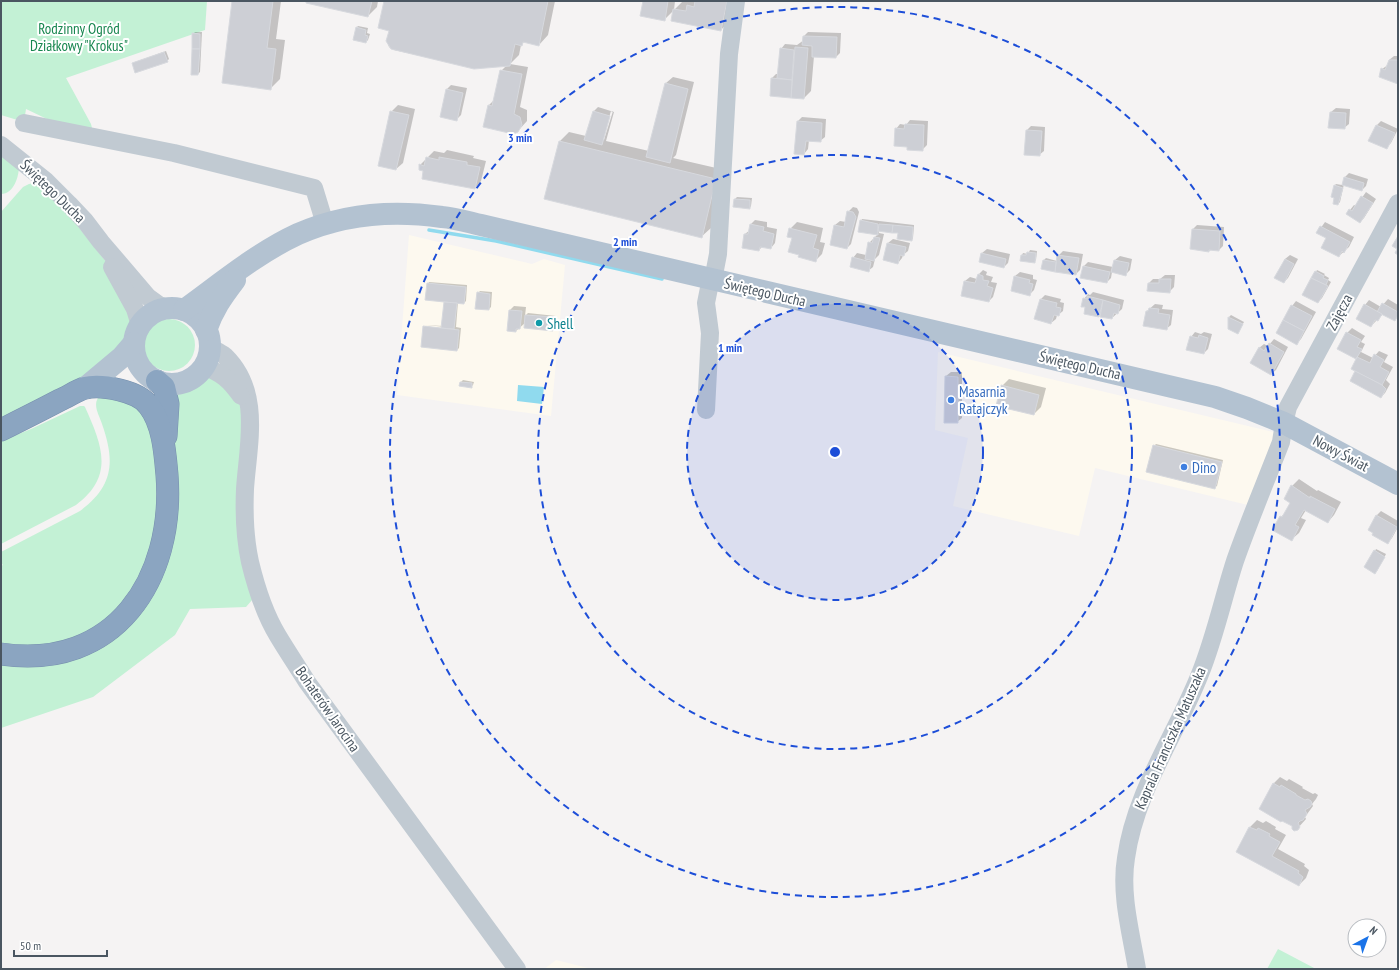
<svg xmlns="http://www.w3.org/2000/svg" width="1399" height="970" font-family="'PT Sans Narrow',sans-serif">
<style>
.commercial{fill:#fdf9ef}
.green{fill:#c3f1d5}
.water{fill:#90daee}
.shadow{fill:#0003;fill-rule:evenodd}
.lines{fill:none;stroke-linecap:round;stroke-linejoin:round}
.stream{stroke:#90daee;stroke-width:3.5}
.building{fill:#cdcfd5;stroke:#d7d9de}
.highway-casing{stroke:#7690ad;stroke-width:23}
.minor{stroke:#c1cad2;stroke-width:18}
.major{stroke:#b3c2d1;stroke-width:22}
.highway{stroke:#8ba5c1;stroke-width:22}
.ring{fill:none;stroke:#1d4ed8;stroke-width:2;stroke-dasharray:7 5}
.culture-dot{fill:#0f9aa8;stroke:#fff;stroke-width:1.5}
.shop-dot{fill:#3f7fe0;stroke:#fff;stroke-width:1.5}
.labels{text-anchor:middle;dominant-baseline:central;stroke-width:4;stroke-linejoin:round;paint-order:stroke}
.park-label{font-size:15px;fill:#17864f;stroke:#fff}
.street-label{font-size:15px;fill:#4a5661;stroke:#fff}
.culture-label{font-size:15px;fill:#0d838f;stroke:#fff;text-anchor:start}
.shop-label{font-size:15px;fill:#366cbe;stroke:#fff;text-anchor:start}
.centre{fill:#1d4ed8;stroke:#fff;stroke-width:2}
.ring-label{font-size:12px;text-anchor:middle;font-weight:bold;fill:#1d4ed8;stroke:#fff;stroke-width:4;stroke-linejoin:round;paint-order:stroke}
</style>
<rect width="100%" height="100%" fill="#f5f3f3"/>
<g class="commercial">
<path d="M 409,235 L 532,264 L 544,259 L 565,265 L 551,416 L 397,395 Z"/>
<path d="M 938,352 L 1277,433 L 1252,506 L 1095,468 L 1079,536 L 953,506 L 968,438 L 935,430 Z"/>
<path d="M 556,960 L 592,969 L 544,969 Z"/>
</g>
<g class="green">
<path d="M 1,1 L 207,1 L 205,30 L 66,78 L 91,124 L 93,132 L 47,119 L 26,109 L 24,122 L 1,115 Z"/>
<path d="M 1,153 L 19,166 C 19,176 14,194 1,194 Z"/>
<path d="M 38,182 L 53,195 L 107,263 L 134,319 L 129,339 L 118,356 L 62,389 L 1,420 L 1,212 L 23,187 L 29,184 Z"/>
<circle cx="169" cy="345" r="26"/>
<path d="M 206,374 L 211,374 L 241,402 L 252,600 L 246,607 L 190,609 L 175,635 L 93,697 L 1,728 L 1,662 L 34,663 L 146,600 L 175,385 L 187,383 Z"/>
<path d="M 129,397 L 155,432 L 157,519 L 150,560 L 114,616 L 62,645 L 1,647 L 1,566 L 3,565 L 1,563 L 1,552 L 80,511 C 114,486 115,461 102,424 C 99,415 93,406 98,398 Z"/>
<path d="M 80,406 L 84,406 L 85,407 C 102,445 115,476 76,505 L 1,544 L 1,441 L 31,429 Z"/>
<path d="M 1278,949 L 1316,969 L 1267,969 Z"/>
</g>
<path class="water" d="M 518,385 L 544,387 L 542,404 L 517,401 Z"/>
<g class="shadow">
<path d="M 233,1 L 281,1 L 276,39 L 285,40 L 280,79 L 271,88 Z"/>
<path d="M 307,1 L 378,1 L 377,7 L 368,16 Z"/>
<path d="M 385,1 L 555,1 L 548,35 L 539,45 L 525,41 L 521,45 L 519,55 L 510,64 L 528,67 L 520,107 L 527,110 L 527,121 L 518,131 L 489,105 L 494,100 L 501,71 L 507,65 L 474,68 L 394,50 L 389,47 L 387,41 L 390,30 Z"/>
<path d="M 644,1 L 675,1 L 674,10 L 683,1 L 734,1 L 730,20 L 721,30 L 674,10 L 664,20 Z"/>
<path d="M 358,26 L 368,28 L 367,33 L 370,34 L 368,40 L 366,42 L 356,28 Z"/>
<path d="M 195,32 L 202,32 L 200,72 L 198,74 L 193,34 Z"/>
<path d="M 808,32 L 841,33 L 840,53 L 836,57 L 814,56 L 811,91 L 804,98 L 791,97 L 772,78 L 776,74 L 779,74 L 781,49 L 785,44 L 797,45 L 804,40 L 804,36 Z"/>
<path d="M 166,51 L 169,59 L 167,61 L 133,64 L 135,62 Z"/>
<path d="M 1394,56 L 1398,56 L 1398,83 L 1382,69 L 1388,65 L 1389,60 Z"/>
<path d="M 673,77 L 694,82 L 676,155 L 673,158 L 725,170 L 711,228 L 701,237 L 560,141 L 569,132 L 586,136 L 594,111 L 598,107 L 614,112 L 606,141 L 649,151 L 666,83 ZM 611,111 L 613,111 L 604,140 L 602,140 Z"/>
<path d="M 451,85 L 467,88 L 461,115 L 457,119 L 447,89 Z"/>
<path d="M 398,105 L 415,109 L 403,163 L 396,169 L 391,112 Z"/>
<path d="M 1336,108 L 1350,109 L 1349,124 L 1344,128 L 1329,127 L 1331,112 Z"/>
<path d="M 802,117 L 826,119 L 825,137 L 820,141 L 809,140 L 808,149 L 804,154 L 798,121 Z"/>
<path d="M 910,120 L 928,121 L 927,145 L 922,150 L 908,146 L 896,129 L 900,124 L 906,125 Z"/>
<path d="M 1381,121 L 1398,129 L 1391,143 L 1386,148 L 1370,140 L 1377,125 Z"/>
<path d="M 1031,126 L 1045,127 L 1044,151 L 1039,155 L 1027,130 Z"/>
<path d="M 447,150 L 474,156 L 473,158 L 486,161 L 481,181 L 475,188 L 425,170 L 420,165 L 434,151 L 444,153 Z"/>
<path d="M 1349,173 L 1368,179 L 1366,186 L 1362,190 L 1344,184 L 1340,202 L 1338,204 L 1334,186 L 1336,184 L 1342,185 L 1345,177 Z"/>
<path d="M 1366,192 L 1376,199 L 1364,218 L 1360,222 L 1350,210 L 1354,205 L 1356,206 Z"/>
<path d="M 737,197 L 752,198 L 751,206 L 750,208 L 735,199 Z"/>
<path d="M 853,207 L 857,208 L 859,212 L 851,244 L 847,248 L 831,245 L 835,225 L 840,221 L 846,222 L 848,212 Z"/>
<path d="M 862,219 L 914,225 L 913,238 L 912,240 L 899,232 L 879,231 L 879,233 L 884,234 L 879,255 L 875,259 L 873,267 L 868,271 L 853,258 L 857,253 L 866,255 L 869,243 L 878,234 L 859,231 L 861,221 Z"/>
<path d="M 755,220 L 767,222 L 767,227 L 777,229 L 775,243 L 771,248 L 763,246 L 759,250 L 745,234 L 750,230 L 751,224 Z"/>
<path d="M 797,222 L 823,228 L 820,242 L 825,243 L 822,254 L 815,261 L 793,238 L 790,229 Z"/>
<path d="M 1325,222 L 1354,237 L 1349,247 L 1339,256 L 1327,238 L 1318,232 Z"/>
<path d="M 1197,225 L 1224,227 L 1223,246 L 1219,250 L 1211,250 L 1209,251 L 1193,229 Z"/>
<path d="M 893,239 L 910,243 L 908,251 L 903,255 L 902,258 L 898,263 L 885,260 L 888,243 Z"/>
<path d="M 987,249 L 1010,254 L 1008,263 L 1004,267 L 980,262 L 982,253 Z"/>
<path d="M 1030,250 L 1037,251 L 1036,260 L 1034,262 L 1022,255 L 1023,253 L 1028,254 Z"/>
<path d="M 1063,251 L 1083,254 L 1080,270 L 1076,274 L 1042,269 L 1044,260 L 1046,258 L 1057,261 L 1058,256 Z"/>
<path d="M 1290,255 L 1298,259 L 1288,278 L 1284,282 L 1276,278 L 1285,259 Z"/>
<path d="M 1120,256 L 1132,259 L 1130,270 L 1125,275 L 1112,272 L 1111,278 L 1107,282 L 1084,266 L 1088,262 L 1113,267 L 1115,260 Z"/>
<path d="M 983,270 L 987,272 L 986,275 L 993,277 L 991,282 L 997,283 L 993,297 L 989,301 L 965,281 L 970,277 L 977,279 L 978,275 Z"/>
<path d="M 1317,270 L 1325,274 L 1324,275 L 1329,278 L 1328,280 L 1331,282 L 1322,298 L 1318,302 L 1312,279 Z"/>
<path d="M 1020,272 L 1033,275 L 1033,279 L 1037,280 L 1034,290 L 1030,294 L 1015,276 Z"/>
<path d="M 1165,275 L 1175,275 L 1174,287 L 1169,292 L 1149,283 L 1153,279 L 1160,279 Z"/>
<path d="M 429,282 L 467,285 L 466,301 L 464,303 L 458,302 L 456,327 L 461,328 L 459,348 L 457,350 L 422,346 L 425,326 L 446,329 L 446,327 L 425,325 L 443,326 L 445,301 L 426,299 L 428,284 Z"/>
<path d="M 480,291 L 492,292 L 491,307 L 489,309 L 478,293 Z"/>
<path d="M 1093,292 L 1124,300 L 1122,309 L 1112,318 L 1085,313 L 1086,307 L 1084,299 L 1088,294 L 1090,295 Z"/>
<path d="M 1045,295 L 1061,299 L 1060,302 L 1064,303 L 1063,311 L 1058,315 L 1057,315 L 1056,319 L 1051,323 L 1041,299 Z"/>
<path d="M 1388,299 L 1398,305 L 1398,317 L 1394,320 L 1383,314 L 1371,326 L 1365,305 L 1369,300 L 1381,307 Z"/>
<path d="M 1296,301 L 1316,312 L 1301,339 L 1297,343 L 1292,306 Z"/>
<path d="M 1155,304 L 1163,305 L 1162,309 L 1173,310 L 1171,325 L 1166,329 L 1147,311 Z"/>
<path d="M 514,306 L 526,307 L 525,316 L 528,313 L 556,316 L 555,328 L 553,330 L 525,323 L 516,331 L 510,310 Z"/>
<path d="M 1231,315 L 1244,322 L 1238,333 L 1229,328 L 1229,317 Z"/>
<path d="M 1352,328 L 1365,336 L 1361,342 L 1365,344 L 1361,352 L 1373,358 L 1379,351 L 1388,355 L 1384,362 L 1393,367 L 1386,380 L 1390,384 L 1385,393 L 1381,397 L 1357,371 L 1357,359 L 1347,333 Z"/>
<path d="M 1195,332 L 1201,334 L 1204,332 L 1212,334 L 1208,349 L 1204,353 L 1191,337 Z"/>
<path d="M 1274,339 L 1288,347 L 1276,370 L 1271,374 L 1259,348 L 1264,344 L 1268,346 Z"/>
<path d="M 951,372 L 962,372 L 962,418 L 957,422 L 946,376 Z"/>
<path d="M 1009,379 L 1046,388 L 1041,407 L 1034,414 L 1002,386 Z"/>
<path d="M 463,380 L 474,382 L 473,385 L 471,387 L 461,382 Z"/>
<path d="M 1156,444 L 1223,460 L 1217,486 L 1215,487 L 1154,446 Z"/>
<path d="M 1299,479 L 1317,491 L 1318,490 L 1341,502 L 1334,515 L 1328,522 L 1306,510 L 1301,518 L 1306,520 L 1299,533 L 1292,539 L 1281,517 L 1286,512 L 1291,502 L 1292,486 Z"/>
<path d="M 1381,511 L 1398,521 L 1398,527 L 1392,538 L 1388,542 L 1369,530 L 1377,515 Z"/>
<path d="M 1376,549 L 1386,554 L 1377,571 L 1375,551 Z"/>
<path d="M 1280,777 L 1287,781 L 1289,779 L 1303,787 L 1302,788 L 1313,794 L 1315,793 L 1318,795 L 1316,799 L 1312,804 L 1313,806 L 1305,817 L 1306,819 L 1297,829 L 1293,825 L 1273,784 Z"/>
<path d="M 1257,820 L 1263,823 L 1266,821 L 1276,827 L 1275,829 L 1286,835 L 1278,849 L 1305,864 L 1304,866 L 1309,870 L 1306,878 L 1299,885 L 1237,851 L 1250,827 Z"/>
</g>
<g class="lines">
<path class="stream" d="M 429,230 L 496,241 L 662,279"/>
</g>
<g class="building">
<path d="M 232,1 L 273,1 L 267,48 L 276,49 L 271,90 L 222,83 Z"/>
<path d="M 306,1 L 372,1 L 368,17 L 306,3 Z"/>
<path d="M 384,1 L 548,1 L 539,46 L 523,42 L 522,46 L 515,44 L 510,66 L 474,69 L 391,49 L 386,41 L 389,31 L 378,28 Z"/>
<path d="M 643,1 L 668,1 L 665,21 L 640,16 Z"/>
<path d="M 695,1 L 727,1 L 721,31 L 671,21 L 673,9 L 686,11 L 687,5 L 694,7 Z"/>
<path d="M 356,27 L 366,30 L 365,35 L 368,36 L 366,43 L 353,40 Z"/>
<path d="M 192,33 L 200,34 L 200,49 L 192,49 Z"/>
<path d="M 803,36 L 837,37 L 836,58 L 812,57 L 812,46 L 802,45 Z"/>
<path d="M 795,47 L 808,48 L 804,99 L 791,98 Z"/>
<path d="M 780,48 L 794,50 L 792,80 L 777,78 Z"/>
<path d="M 192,49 L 200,49 L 198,75 L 191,75 Z"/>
<path d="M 164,52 L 168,62 L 135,73 L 132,63 Z"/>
<path d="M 1389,60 L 1398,60 L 1398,84 L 1379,77 L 1381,68 L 1385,70 Z"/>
<path d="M 500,70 L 522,74 L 514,114 L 520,117 L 522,125 L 518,132 L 513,134 L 483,127 L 488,105 L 492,106 Z"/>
<path d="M 771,78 L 792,80 L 791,98 L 770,96 Z"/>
<path d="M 665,83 L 688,89 L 670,163 L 646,157 Z"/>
<path d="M 446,89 L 463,93 L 457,121 L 440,117 Z"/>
<path d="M 390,111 L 409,115 L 396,170 L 378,166 Z"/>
<path d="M 593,111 L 610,116 L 602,145 L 584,140 Z"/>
<path d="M 1330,112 L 1346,113 L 1345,129 L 1328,128 Z"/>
<path d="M 797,121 L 822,123 L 821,142 L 806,141 L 804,155 L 794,154 Z"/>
<path d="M 905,124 L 924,125 L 923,151 L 907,150 L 907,147 L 894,146 L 895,128 L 904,129 Z"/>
<path d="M 1376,125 L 1395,133 L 1387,149 L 1368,141 Z"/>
<path d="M 1026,130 L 1042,131 L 1040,156 L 1024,155 Z"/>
<path d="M 559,141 L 716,179 L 702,238 L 544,199 Z"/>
<path d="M 426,157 L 439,160 L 439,157 L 467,162 L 467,165 L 480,167 L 475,189 L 422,179 L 423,171 L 419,170 L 419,164 L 424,166 Z"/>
<path d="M 1344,177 L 1364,183 L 1362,191 L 1342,185 Z"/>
<path d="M 1334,185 L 1343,188 L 1338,205 L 1333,204 L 1334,198 L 1331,197 Z"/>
<path d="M 1361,196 L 1373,203 L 1360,223 L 1346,214 L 1349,209 L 1352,211 Z"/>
<path d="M 734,199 L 750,200 L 750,209 L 733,207 Z"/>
<path d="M 847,211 L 853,212 L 856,217 L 847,249 L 830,245 L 834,225 L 844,227 Z"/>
<path d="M 860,220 L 878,224 L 878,235 L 858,232 Z"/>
<path d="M 750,224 L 764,227 L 763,231 L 774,234 L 771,249 L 760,247 L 759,251 L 742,248 L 744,234 L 748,234 Z"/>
<path d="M 879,224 L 893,225 L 892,233 L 878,231 Z"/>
<path d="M 893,225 L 913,227 L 912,241 L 897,239 L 898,233 L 892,233 Z"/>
<path d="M 1320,226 L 1350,242 L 1344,253 L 1342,251 L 1339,257 L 1321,248 L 1326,238 L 1316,233 Z"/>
<path d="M 789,228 L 817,235 L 813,248 L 819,250 L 816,262 L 798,257 L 799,255 L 788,252 L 792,238 L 787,237 Z"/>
<path d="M 1192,229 L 1220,231 L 1219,251 L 1209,250 L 1209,252 L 1190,249 Z"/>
<path d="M 1398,236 L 1398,255 L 1395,253 L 1397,249 L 1392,246 Z"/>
<path d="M 874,237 L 880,238 L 874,261 L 865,259 L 868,242 L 872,243 Z"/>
<path d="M 887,243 L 906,247 L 904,256 L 900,255 L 898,264 L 883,260 Z"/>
<path d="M 1027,252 L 1036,253 L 1035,263 L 1020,261 L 1021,255 L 1026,255 Z"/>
<path d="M 981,253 L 1006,259 L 1004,268 L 979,262 Z"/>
<path d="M 1057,255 L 1079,258 L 1076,275 L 1055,272 Z"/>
<path d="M 852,257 L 871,262 L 869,272 L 850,267 Z"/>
<path d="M 1285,259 L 1294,264 L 1284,283 L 1274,278 Z"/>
<path d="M 1043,260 L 1056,262 L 1055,272 L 1041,269 Z"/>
<path d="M 1114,260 L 1129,263 L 1126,276 L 1111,272 Z"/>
<path d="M 1083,266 L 1110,272 L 1107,283 L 1080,278 Z"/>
<path d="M 1315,271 L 1324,276 L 1323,278 L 1328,280 L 1326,285 L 1311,278 Z"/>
<path d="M 978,274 L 983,276 L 983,280 L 989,281 L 987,286 L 993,288 L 989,302 L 961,296 L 964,281 L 975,283 Z"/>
<path d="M 1014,276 L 1030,280 L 1029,283 L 1033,284 L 1030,296 L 1011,291 Z"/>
<path d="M 1311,278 L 1328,286 L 1318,303 L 1302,295 Z"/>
<path d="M 1159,279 L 1171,279 L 1170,293 L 1147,291 L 1148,283 L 1159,283 Z"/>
<path d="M 427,283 L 466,287 L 464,304 L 425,300 Z"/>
<path d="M 477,292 L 490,294 L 489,310 L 475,309 Z"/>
<path d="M 1087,296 L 1103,300 L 1099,317 L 1084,314 L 1085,307 L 1081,307 L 1083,298 L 1087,299 Z"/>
<path d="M 1040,299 L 1057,303 L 1056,307 L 1061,308 L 1059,316 L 1054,315 L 1051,324 L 1034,319 Z"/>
<path d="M 1103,300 L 1120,305 L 1118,314 L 1114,313 L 1112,319 L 1100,317 Z"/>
<path d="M 444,302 L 457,303 L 454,329 L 441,328 Z"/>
<path d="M 1382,303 L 1398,312 L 1398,315 L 1395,321 L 1377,312 Z"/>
<path d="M 1364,304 L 1382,314 L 1378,321 L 1375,320 L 1371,327 L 1356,319 Z"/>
<path d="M 1291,305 L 1312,316 L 1304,331 L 1283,320 Z"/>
<path d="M 1149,308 L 1159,309 L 1158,313 L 1170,315 L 1167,330 L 1143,326 L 1146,311 L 1148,311 Z"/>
<path d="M 509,310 L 522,311 L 520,329 L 516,329 L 516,332 L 507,331 Z"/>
<path d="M 525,315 L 555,317 L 553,331 L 524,328 Z"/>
<path d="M 1228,317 L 1243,324 L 1238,334 L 1228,329 Z"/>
<path d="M 1283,320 L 1304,331 L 1297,345 L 1276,333 Z"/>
<path d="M 423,326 L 459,330 L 457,351 L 421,347 Z"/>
<path d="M 1346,332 L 1361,340 L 1357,347 L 1362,349 L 1356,359 L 1337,349 Z"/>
<path d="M 1199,335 L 1208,338 L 1204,354 L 1186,350 L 1190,336 L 1198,338 Z"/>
<path d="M 1269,343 L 1284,352 L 1271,375 L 1250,363 L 1259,347 L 1264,351 Z"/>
<path d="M 1374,354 L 1384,360 L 1380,367 L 1389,372 L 1382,385 L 1351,369 L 1357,357 L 1370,363 Z"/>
<path d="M 1355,371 L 1382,385 L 1386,389 L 1381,398 L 1350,381 Z"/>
<path d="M 945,376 L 958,377 L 958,423 L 944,423 Z"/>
<path d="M 460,382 L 472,383 L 472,388 L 459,386 Z"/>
<path d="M 1001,385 L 1039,395 L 1034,415 L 996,406 Z"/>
<path d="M 1153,445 L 1222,462 L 1215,489 L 1146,472 Z"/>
<path d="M 1291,485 L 1310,498 L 1310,496 L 1335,509 L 1328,523 L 1304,510 L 1295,525 L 1299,527 L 1292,541 L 1272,530 L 1280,516 L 1282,517 L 1290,503 L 1284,499 Z"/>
<path d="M 1376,515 L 1397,527 L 1388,544 L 1372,535 L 1373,533 L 1368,530 Z"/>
<path d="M 1374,550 L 1385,557 L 1375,574 L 1364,567 Z"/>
<path d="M 1273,783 L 1280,787 L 1281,785 L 1296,794 L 1296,795 L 1305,800 L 1308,799 L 1311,801 L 1312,804 L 1310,807 L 1305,810 L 1307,814 L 1303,820 L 1300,821 L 1298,823 L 1300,827 L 1298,830 L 1294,831 L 1292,829 L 1292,826 L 1282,821 L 1281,822 L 1259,809 Z"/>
<path d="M 1249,827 L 1257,830 L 1258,828 L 1270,834 L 1269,836 L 1280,842 L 1272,856 L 1299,871 L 1298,873 L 1303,877 L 1299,886 L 1236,852 Z"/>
</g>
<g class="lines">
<g class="highway-casing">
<g id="highway">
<path d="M 157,381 L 164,387 L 168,404 L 166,436"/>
<path d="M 1,430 C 21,420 41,410 60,400 C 68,397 77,390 85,388 C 101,384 139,391 149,406 C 163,424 165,452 167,475 C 175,579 115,671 1,654"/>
</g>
</g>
<g class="minor">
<path d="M 24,123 L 174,153 L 314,188 L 325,224"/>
<path d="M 1,145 L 46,181 L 69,204 L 85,221 L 101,242 L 148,297 L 159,305 L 168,308"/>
<path d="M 112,267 L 135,309 L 140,325"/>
<path d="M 209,347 C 214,350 220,352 225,356 C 262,392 248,444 245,489 C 244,512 245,539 250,562 C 256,587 264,613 278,636 C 287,651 297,666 307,682 L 517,969"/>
<path d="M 203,366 C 222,373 230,380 241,396"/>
<path d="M 706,410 L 710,333 L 706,303 L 709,288 L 713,280 L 718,254 L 729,54 L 736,1"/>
<path d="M 1137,969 C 1131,933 1120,894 1126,858 C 1135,792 1176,735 1200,674 C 1215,637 1223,598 1235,561 C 1249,521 1266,481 1281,442 L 1284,423 L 1288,407 L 1398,203"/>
</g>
<g class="major">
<circle cx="172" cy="346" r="38"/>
<path d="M 184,310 C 220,284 257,253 298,234 C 343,214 394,210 442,217 C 455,218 468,222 481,225 L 1215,397 L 1247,408 L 1284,423 L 1398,484"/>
<path d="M 206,330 C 213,310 222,297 235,280"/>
<path d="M 85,388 L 122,357 L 134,343"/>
</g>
<use href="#highway" class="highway"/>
</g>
<circle cx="835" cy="452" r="148" fill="#1d4ed8" fill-opacity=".12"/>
<g class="ring">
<circle cx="835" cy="452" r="148"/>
<circle cx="835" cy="452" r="297"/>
<circle cx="835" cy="452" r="445"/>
</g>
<circle class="culture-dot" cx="539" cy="323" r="4"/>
<g class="shop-dot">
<circle cx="951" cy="400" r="4"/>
<circle cx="1184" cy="467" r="4"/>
</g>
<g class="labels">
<g class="park-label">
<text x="79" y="28">Rodzinny Ogród<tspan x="79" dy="17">Działkowy "Krokus"</tspan></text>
</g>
<g class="street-label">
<text transform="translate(53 191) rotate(44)">Świętego Ducha</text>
<text transform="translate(765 292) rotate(13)">Świętego Ducha</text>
<text transform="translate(1339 312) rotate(-62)">Zajęcza</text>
<text transform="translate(1080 365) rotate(13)">Świętego Ducha</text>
<text transform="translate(1341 453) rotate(28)">Nowy Świat</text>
<text transform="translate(328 709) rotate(55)">Bohaterów Jarocina</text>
<text transform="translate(1170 738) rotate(-66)">Kaprala Franciszka Matuszaka</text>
</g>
<g class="culture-label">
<text x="547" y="323">Shell</text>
</g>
<g class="shop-label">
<text x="959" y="391">Masarnia<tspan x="959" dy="17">Ratajczyk</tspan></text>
<text x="1192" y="467">Dino</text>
</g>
</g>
<circle cx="835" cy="452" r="6" class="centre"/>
<g class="ring-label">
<text x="520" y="142">3 min</text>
<text x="625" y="246">2 min</text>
<text x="730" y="352">1 min</text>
</g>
<rect width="1399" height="970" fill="none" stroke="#4a5661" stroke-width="4"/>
<g transform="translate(1367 938) rotate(41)"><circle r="19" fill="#ffffff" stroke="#b7bbc0"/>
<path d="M0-3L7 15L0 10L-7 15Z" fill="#1a73e8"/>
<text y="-6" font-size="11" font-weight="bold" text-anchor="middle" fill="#4a5661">N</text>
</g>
<path d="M14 950v6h93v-6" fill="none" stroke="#4a5661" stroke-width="2"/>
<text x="20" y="950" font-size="12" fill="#4a5661" stroke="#ffffff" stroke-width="3" paint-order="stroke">50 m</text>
</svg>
